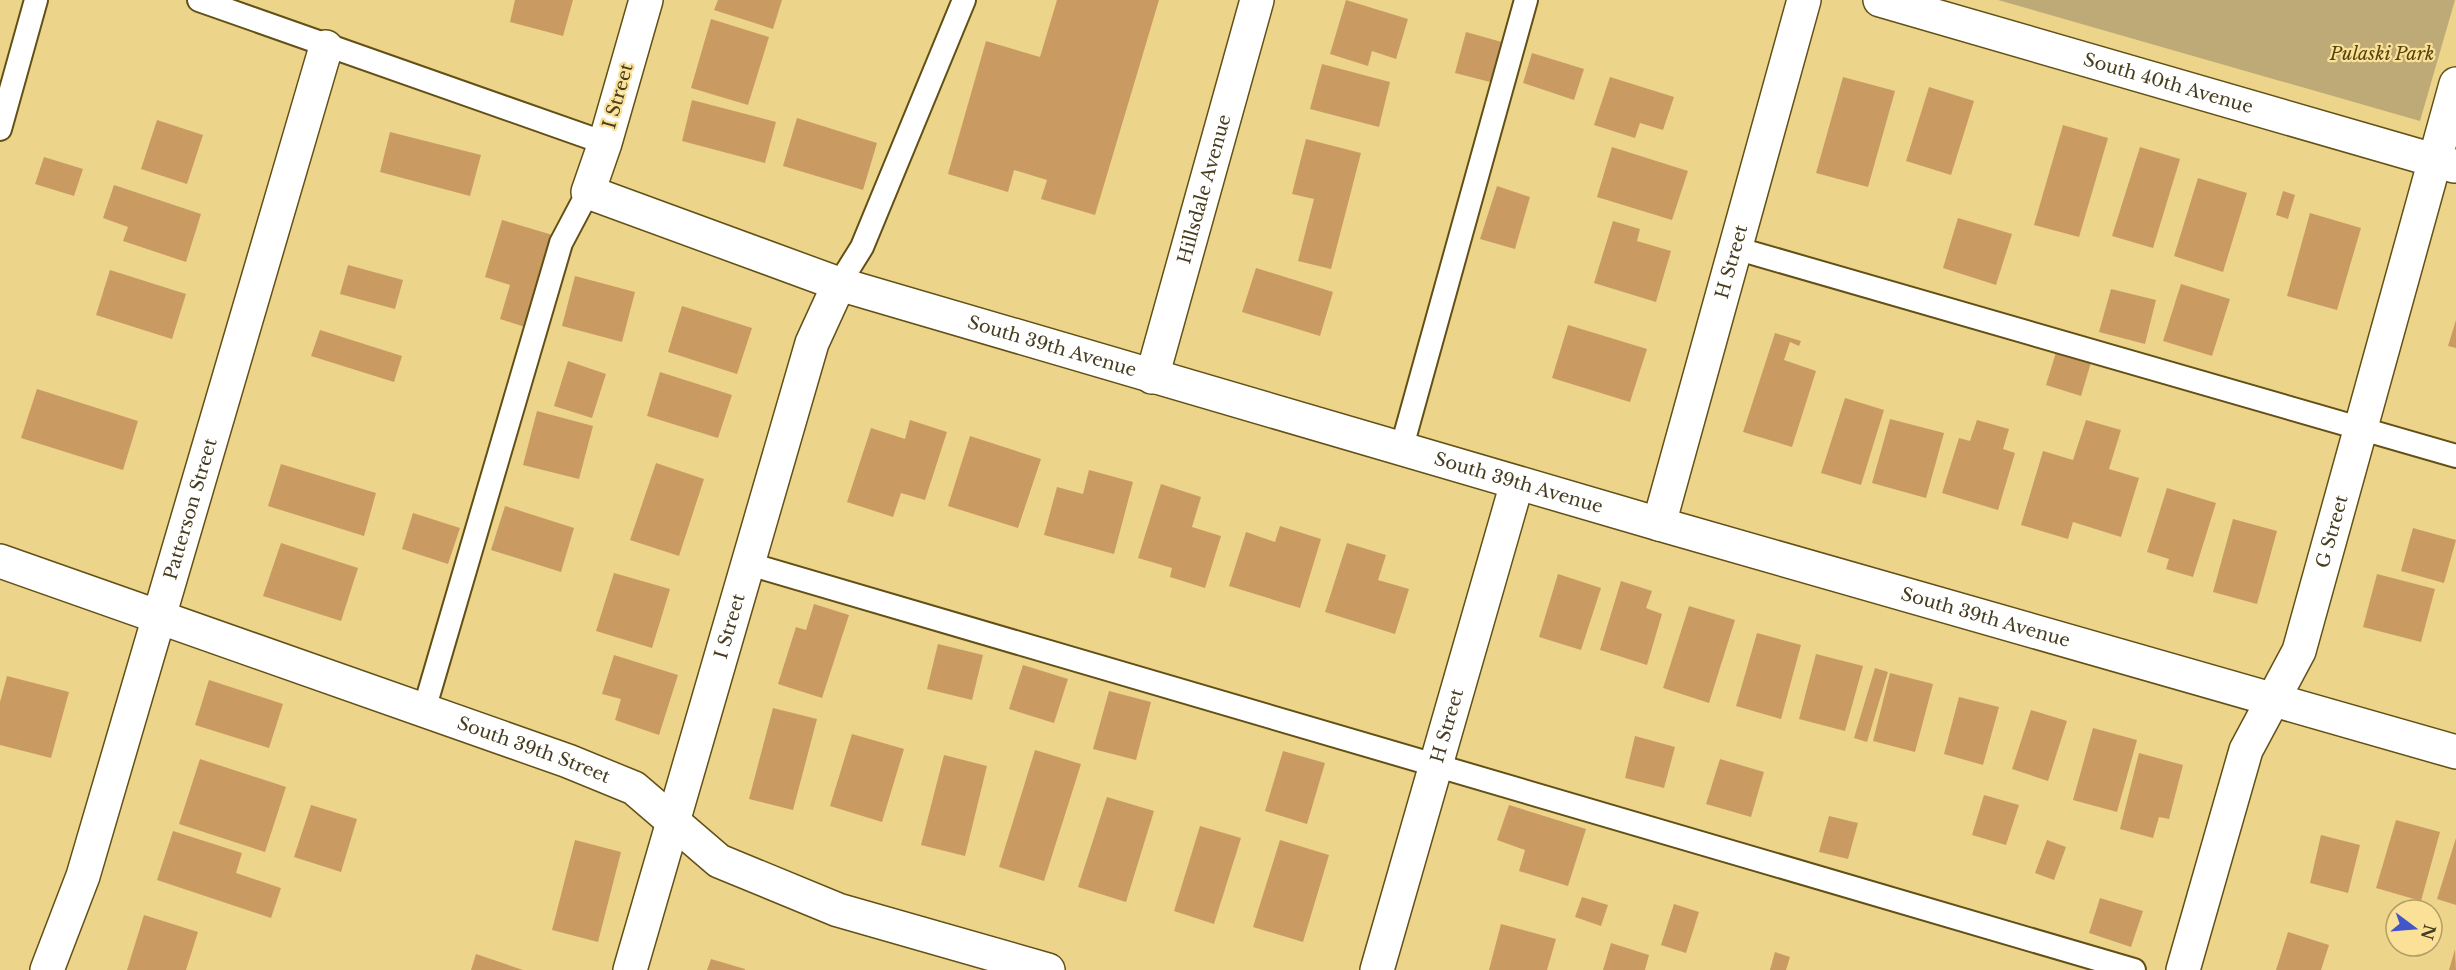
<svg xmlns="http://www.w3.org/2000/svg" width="2456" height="970" font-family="'Libre Baskerville',serif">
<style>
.green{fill:#bdaa76}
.building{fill:#c99b63}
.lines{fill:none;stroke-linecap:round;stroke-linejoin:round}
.service-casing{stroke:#625017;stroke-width:26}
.minor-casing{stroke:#625017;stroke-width:36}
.service{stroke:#fff;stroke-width:22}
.minor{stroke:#fff;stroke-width:33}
.labels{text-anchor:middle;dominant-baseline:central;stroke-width:4.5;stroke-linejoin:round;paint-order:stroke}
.park-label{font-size:18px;font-style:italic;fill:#54430c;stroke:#fae197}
.street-label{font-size:18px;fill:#463c1e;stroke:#fae197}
</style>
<rect width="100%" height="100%" fill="#edd48b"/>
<path class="green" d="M 1998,0 L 2455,0 L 2420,121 Z"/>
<g class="building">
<path d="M 515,0 L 573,0 L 563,36 L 510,22 Z"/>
<path d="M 718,0 L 782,0 L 773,29 L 714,10 Z"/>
<path d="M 1057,0 L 1159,0 L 1095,215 L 1041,199 L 1047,180 L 1014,170 L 1008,192 L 948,174 L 986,41 L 1040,57 Z"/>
<path d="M 1346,0 L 1408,19 L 1396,59 L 1372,51 L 1368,66 L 1330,54 Z"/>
<path d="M 711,19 L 769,37 L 748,105 L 691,88 Z"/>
<path d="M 1466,32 L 1509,44 L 1498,84 L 1455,73 Z"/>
<path d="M 1532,53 L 1584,69 L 1574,100 L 1523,83 Z"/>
<path d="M 1322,64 L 1390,82 L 1379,127 L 1310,109 Z"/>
<path d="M 1610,77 L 1674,97 L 1663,130 L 1640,123 L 1635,138 L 1594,125 Z"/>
<path d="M 1843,77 L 1895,91 L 1868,187 L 1816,173 Z"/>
<path d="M 1929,87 L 1974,101 L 1951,175 L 1906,161 Z"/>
<path d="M 692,100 L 776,122 L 765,163 L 682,141 Z"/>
<path d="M 797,118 L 877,143 L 863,190 L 783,166 Z"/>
<path d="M 157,120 L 203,135 L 187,184 L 141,169 Z"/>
<path d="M 2063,125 L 2108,138 L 2079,237 L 2034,225 Z"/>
<path d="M 390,132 L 481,155 L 470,196 L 380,172 Z"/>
<path d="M 1306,139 L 1361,153 L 1331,269 L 1298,261 L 1314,199 L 1292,194 Z"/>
<path d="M 1612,147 L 1688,171 L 1672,220 L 1597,197 Z"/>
<path d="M 2140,147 L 2180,159 L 2153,248 L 2112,236 Z"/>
<path d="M 44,157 L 83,169 L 74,196 L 35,184 Z"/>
<path d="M 2198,178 L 2247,193 L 2223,272 L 2174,256 Z"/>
<path d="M 114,185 L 201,214 L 186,262 L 123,241 L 128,227 L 103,218 Z"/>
<path d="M 1497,186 L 1530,197 L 1515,249 L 1480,239 Z"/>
<path d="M 2283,191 L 2295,195 L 2288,219 L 2276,215 Z"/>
<path d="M 2310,213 L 2361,228 L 2337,310 L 2287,296 Z"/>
<path d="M 1958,218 L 2012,234 L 1996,285 L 1943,268 Z"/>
<path d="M 502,220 L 556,236 L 528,328 L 500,319 L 510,285 L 485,277 Z"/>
<path d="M 1613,221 L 1640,229 L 1637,241 L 1671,251 L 1656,302 L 1594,283 Z"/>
<path d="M 348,265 L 403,280 L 395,309 L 340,294 Z"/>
<path d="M 1256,268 L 1333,292 L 1320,336 L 1242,312 Z"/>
<path d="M 110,270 L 186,294 L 172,339 L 96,315 Z"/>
<path d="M 575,276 L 635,292 L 622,342 L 562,326 Z"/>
<path d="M 2181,284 L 2230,299 L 2212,356 L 2163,341 Z"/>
<path d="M 2111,289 L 2156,300 L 2145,344 L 2099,332 Z"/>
<path d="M 682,306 L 752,328 L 737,374 L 668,352 Z"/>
<path d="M 2456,320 L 2456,348 L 2448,346 Z"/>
<path d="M 1568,325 L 1647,349 L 1630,402 L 1552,378 Z"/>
<path d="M 320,330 L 402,356 L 394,382 L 311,356 Z"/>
<path d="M 1775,333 L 1801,341 L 1799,346 L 1790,342 L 1784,360 L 1816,371 L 1792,447 L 1743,432 Z"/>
<path d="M 2057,349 L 2092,359 L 2081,396 L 2046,385 Z"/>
<path d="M 568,361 L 606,374 L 592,418 L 554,406 Z"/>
<path d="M 660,372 L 732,395 L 718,438 L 647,416 Z"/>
<path d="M 37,389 L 138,421 L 123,470 L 21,438 Z"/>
<path d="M 1845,398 L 1884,410 L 1861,485 L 1821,473 Z"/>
<path d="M 537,411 L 593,426 L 579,479 L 523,465 Z"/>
<path d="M 1890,419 L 1944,433 L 1926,498 L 1872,483 Z"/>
<path d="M 910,420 L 947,432 L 925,500 L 901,493 L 893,517 L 847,502 L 871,428 L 905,439 Z"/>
<path d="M 1977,420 L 2009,429 L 2003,449 L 2015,453 L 1998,510 L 1942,493 L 1959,438 L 1970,441 Z"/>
<path d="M 2086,420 L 2121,430 L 2109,469 L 2139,478 L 2121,537 L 2073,522 L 2068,539 L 2021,525 L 2043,451 L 2073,460 Z"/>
<path d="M 970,436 L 1041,459 L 1018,528 L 948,506 Z"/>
<path d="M 656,463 L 704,479 L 679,556 L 630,540 Z"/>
<path d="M 281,464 L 376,493 L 364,536 L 268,506 Z"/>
<path d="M 1089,470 L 1133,482 L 1114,554 L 1044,535 L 1057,487 L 1083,494 Z"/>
<path d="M 1161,484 L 1201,497 L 1192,527 L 1221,536 L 1205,588 L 1170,577 L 1172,568 L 1138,558 Z"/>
<path d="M 2167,488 L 2216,503 L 2193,577 L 2166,569 L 2169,559 L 2147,552 Z"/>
<path d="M 505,506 L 574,528 L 561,572 L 491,550 Z"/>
<path d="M 413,513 L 460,528 L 448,564 L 402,549 Z"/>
<path d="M 2233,519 L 2277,531 L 2257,604 L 2213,592 Z"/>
<path d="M 1280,526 L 1321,539 L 1300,608 L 1229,586 L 1246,532 L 1275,542 Z"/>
<path d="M 2413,528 L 2456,540 L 2444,583 L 2401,571 Z"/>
<path d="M 281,543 L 358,568 L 341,621 L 263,596 Z"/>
<path d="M 1347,543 L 1386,555 L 1378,580 L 1409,589 L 1395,634 L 1325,612 Z"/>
<path d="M 614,573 L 670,589 L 652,648 L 596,631 Z"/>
<path d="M 1558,574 L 1601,588 L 1581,650 L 1539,637 Z"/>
<path d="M 2377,574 L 2435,589 L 2421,642 L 2363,627 Z"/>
<path d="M 1621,581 L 1652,591 L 1646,608 L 1662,614 L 1647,665 L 1600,650 Z"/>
<path d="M 814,604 L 849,615 L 822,698 L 778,684 L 796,627 L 806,630 Z"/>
<path d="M 1689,606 L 1735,620 L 1709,703 L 1663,688 Z"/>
<path d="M 1757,633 L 1801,645 L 1781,719 L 1736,706 Z"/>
<path d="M 938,644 L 983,655 L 972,700 L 927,689 Z"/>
<path d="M 1816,654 L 1863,666 L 1845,731 L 1799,719 Z"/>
<path d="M 614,655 L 678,675 L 659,735 L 615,720 L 621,699 L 602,694 Z"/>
<path d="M 1023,665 L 1068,679 L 1054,723 L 1009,709 Z"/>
<path d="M 1875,668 L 1888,672 L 1867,742 L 1854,738 Z"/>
<path d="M 1890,673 L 1933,684 L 1915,752 L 1873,741 Z"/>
<path d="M 7,676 L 69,692 L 51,758 L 0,745 L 0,702 Z"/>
<path d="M 209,680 L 283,704 L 269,748 L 195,725 Z"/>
<path d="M 1109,691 L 1151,702 L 1136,760 L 1093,749 Z"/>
<path d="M 1959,697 L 1999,707 L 1983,765 L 1944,754 Z"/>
<path d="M 773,708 L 817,719 L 793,810 L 749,799 Z"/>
<path d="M 2031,710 L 2067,721 L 2048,781 L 2012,769 Z"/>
<path d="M 2093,728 L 2137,740 L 2117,812 L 2073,800 Z"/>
<path d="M 852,734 L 904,749 L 882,822 L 830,806 Z"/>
<path d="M 1635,736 L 1675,747 L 1664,788 L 1625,778 Z"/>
<path d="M 1035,750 L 1081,764 L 1044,881 L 999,867 Z"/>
<path d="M 1283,751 L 1325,763 L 1307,824 L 1265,811 Z"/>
<path d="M 2139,753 L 2183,765 L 2169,819 L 2159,817 L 2153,838 L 2120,829 Z"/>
<path d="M 944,755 L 987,766 L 965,856 L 921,845 Z"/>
<path d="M 200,759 L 286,787 L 265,852 L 179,824 Z"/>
<path d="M 1720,759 L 1764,772 L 1751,817 L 1706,804 Z"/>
<path d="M 1984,795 L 2019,805 L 2006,845 L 1972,835 Z"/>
<path d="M 1107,797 L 1154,811 L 1126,902 L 1078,887 Z"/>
<path d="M 311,805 L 357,819 L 341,872 L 294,857 Z"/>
<path d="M 1509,805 L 1586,829 L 1568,886 L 1519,871 L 1525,850 L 1497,840 Z"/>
<path d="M 1829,816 L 1858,823 L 1848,859 L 1819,852 Z"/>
<path d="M 2396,820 L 2440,832 L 2421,901 L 2376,888 Z"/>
<path d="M 1200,826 L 1241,838 L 1214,924 L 1174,911 Z"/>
<path d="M 173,831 L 242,853 L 236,873 L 281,888 L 271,918 L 157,880 Z"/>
<path d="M 2321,835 L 2360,845 L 2348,893 L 2310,883 Z"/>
<path d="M 2456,838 L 2456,905 L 2437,899 Z"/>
<path d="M 575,840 L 621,852 L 598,942 L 552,930 Z"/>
<path d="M 1280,840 L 1329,855 L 1303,942 L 1253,927 Z"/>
<path d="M 2047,840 L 2066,847 L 2054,880 L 2035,873 Z"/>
<path d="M 1582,897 L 1608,905 L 1601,926 L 1575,917 Z"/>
<path d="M 2100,898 L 2143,911 L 2131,947 L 2089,933 Z"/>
<path d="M 1674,904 L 1699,912 L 1686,953 L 1661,945 Z"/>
<path d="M 144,915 L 198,932 L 186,970 L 127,970 Z"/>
<path d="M 1501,924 L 1556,939 L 1547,970 L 1489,970 Z"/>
<path d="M 2288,932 L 2329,945 L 2321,970 L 2276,970 Z"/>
<path d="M 1611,943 L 1649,955 L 1645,970 L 1603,970 Z"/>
<path d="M 2455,949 L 2456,970 L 2449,970 Z"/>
<path d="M 1775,952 L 1790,957 L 1786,970 L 1770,970 Z"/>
<path d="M 476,954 L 523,970 L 471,970 Z"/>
<path d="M 711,959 L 745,969 L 745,970 L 707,970 Z"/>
</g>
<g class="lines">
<g class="service-casing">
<g id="service">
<path d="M 199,0 L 605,143"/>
<path d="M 0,129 L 36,0"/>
<path d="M 1735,248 L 2456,456"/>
<path d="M 839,284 L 862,247 L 964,0"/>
<path d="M 1401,450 L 1526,0"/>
<path d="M 749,564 L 2134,970"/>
<path d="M 424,710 L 561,243 L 588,192"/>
</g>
</g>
<g class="minor-casing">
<g id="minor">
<path id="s1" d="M 646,0 L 605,143 L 588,192 L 839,284 L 1659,524 L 2456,752"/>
<path id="s2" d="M 1880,0 L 2454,166"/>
<path id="s3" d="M 1152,377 L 1257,0"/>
<path id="s4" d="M 1659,524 L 1804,0"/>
<path id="s5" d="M 0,561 L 568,761 L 634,788 L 719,861 L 838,910 L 1048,970"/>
<path id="s6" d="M 47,970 L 83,876 L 326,47"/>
<path id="s7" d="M 630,970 L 812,343 L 839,284"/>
<path id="s8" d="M 1377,970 L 1517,483"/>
<path id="s9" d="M 2183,970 L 2246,750 L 2299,651 L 2456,84"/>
</g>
</g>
<use href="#service" class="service"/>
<use href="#minor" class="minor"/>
</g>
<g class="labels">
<g class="park-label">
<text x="2382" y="54">Pulaski Park</text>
</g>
<g class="street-label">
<text stroke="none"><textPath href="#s2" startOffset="300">South 40th Avenue</textPath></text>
<text transform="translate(618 96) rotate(-74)">I Street</text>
<text stroke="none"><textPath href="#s3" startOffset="195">Hillsdale Avenue</textPath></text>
<text stroke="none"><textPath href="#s4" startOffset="272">H Street</textPath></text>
<text stroke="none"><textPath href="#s1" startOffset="690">South 39th Avenue</textPath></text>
<text stroke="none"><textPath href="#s1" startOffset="1176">South 39th Avenue</textPath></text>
<text stroke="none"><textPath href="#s6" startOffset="483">Patterson Street</textPath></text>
<text stroke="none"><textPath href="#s9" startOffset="465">G Street</textPath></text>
<text stroke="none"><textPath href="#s1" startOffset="1662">South 39th Avenue</textPath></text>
<text stroke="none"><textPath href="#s7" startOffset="358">I Street</textPath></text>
<text stroke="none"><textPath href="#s8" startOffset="254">H Street</textPath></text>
<text stroke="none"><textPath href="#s5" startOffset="566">South 39th Street</textPath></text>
</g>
</g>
<g transform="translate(2414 928) rotate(106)"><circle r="28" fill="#fae197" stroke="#b29f67" stroke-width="1.5"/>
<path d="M0-4.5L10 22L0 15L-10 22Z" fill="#4256c9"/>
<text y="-9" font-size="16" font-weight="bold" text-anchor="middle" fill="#463c1e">N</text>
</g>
</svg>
